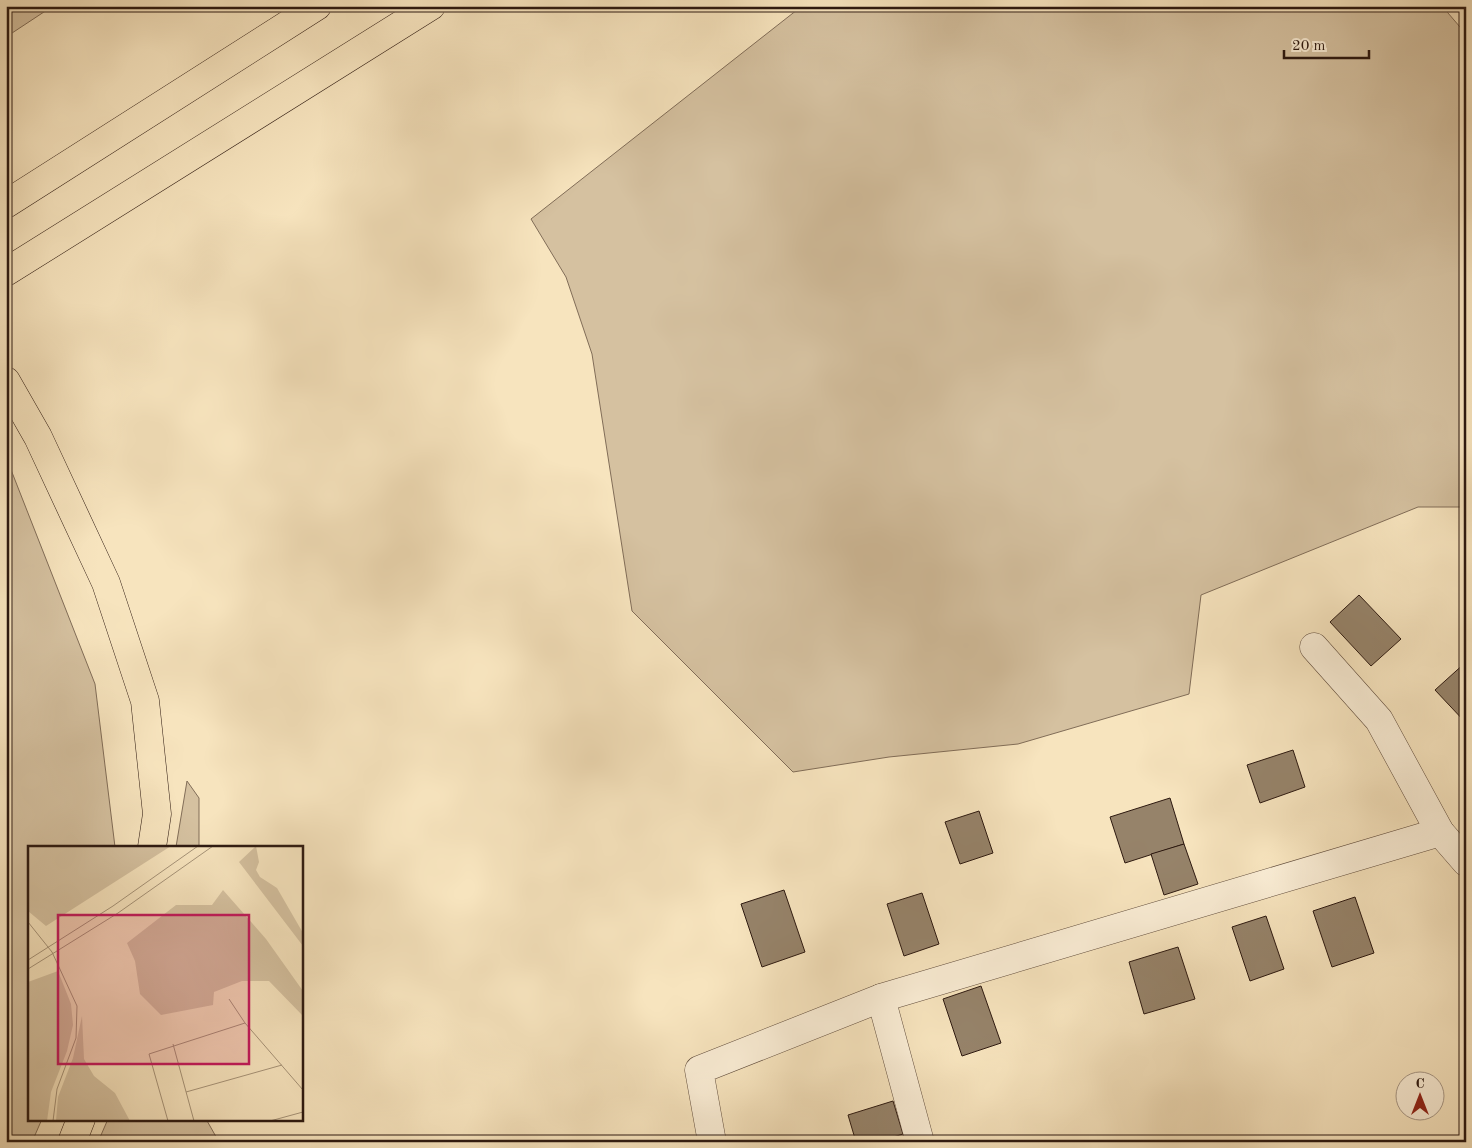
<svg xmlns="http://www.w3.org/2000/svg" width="1472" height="1148" font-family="'Old Standard TT',serif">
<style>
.green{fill:#d5c1a0;stroke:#816d58}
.building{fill:#96836a;stroke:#2d1910}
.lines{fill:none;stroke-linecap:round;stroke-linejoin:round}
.minor-casing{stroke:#604c3c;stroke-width:29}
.major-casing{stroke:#2d1910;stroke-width:29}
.highway-casing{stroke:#2d1910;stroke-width:29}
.minor{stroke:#faedd5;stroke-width:28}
.major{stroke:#f7e4be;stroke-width:28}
.highway{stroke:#f7e4be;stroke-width:28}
.inset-road{fill:none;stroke:#a69378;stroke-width:1}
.view{fill:#c2185b;fill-opacity:0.15;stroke:#c2185b;stroke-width:2.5}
.inset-edge{fill:none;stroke:#2d1910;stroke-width:2.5}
</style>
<rect width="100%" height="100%" fill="#f7e4be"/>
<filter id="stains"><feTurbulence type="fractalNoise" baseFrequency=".004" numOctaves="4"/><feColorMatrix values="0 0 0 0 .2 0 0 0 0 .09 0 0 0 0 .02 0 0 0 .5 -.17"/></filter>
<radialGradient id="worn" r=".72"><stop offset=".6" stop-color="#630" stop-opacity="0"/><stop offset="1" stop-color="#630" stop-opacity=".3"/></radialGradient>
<g class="green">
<path d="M 6,6 L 53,6 L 6,37 Z"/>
<path d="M 802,6 L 1442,6 L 1466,34 L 1466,507 L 1418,507 L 1201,595 L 1189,694 L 1018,744 L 889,757 L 793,772 L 632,611 L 592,354 L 566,277 L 531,219 Z"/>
<path d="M 6,457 L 95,684 L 115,847 L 29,847 L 29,1119 L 42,1119 L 32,1142 L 6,1142 Z"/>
<path d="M 187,781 L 199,798 L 199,847 L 176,847 Z"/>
<path d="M 108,1119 L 206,1119 L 219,1142 L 98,1142 Z"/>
</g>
<g class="building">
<path d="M 1359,595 L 1401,639 L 1371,666 L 1330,622 Z"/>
<path d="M 1466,662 L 1466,723 L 1435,690 Z"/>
<path d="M 1293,750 L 1305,787 L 1260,803 L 1247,765 Z"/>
<path d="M 1170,798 L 1184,844 L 1125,863 L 1110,817 Z"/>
<path d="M 979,811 L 993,853 L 960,864 L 945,822 Z"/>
<path d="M 1184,844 L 1198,884 L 1164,895 L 1151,854 Z"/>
<path d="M 784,890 L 805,952 L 762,967 L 741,904 Z"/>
<path d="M 922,893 L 939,944 L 904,956 L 887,904 Z"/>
<path d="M 1355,897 L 1374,953 L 1332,967 L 1313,911 Z"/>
<path d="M 1266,916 L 1284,969 L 1250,981 L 1232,927 Z"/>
<path d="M 1178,947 L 1195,999 L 1144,1014 L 1129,962 Z"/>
<path d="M 981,986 L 1001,1043 L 962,1056 L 943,999 Z"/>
<path d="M 893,1101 L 903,1134 L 877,1142 L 856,1142 L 848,1115 Z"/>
</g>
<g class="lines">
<g class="minor-casing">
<g id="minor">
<path d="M 1314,647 L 1379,720 L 1440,832 L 1466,862"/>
<path d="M 881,998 L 920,1142"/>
<path d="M 712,1142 L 699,1070 L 881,998 L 1440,832"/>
</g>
</g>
<g class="major-casing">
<g id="major">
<path d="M 6,381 L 38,437 L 106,583 L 145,701 L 157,814 L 152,847"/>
<path d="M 72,1142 L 81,1119"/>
</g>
</g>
<g class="highway-casing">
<g id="highway">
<path d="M 6,204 L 317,6"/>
<path d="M 6,272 L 431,6"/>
</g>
</g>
<use href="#minor" class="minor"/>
<use href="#major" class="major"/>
<use href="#highway" class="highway"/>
</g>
<g transform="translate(28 846)">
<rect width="275" height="275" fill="#f7e4be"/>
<path d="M 0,0 L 143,0 L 18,80 L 0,65 ZM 228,0 L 231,16 L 228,24 L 232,31 L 249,42 L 275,87 L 275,100 L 211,16 ZM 195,44 L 238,93 L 275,145 L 275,170 L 241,135 L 214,135 L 186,146 L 185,159 L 133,169 L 112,148 L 107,115 L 99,97 L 148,59 L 184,59 ZM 30,125 L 43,158 L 45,179 L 39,205 L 23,246 L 19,275 L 0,275 L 0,136 ZM 54,170 L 56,213 L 66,230 L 87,247 L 102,275 L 28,275 L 30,251 L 45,212 Z" fill="#d5c1a0"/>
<path class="inset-road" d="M 0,76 L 24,106 L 49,160 L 48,192 L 29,243 L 25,275M 0,114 L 85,60 L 170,0M 0,123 L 90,67 L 185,0M 201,153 L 217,177 L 275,244M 145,198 L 166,275M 158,246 L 254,219M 140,275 L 121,208 L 217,177M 242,275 L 275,266"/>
<path class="view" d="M 30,69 L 221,69 L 221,218 L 30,218 Z"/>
<rect width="275" height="275" class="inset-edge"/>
</g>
<rect width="1472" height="1148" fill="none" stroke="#f7e4be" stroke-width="25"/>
<rect x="8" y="8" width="1457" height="1133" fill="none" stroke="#2d1910" stroke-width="2.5"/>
<rect x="12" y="12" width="1447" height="1123" fill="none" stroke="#2d1910"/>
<g transform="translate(1420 1096)"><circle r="24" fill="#faedd5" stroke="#a89886"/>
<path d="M0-4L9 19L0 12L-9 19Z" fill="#8f2418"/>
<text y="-8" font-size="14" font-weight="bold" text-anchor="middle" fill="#2d1910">С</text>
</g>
<path d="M1284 50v8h85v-8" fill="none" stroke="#2d1910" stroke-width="2.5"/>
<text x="1292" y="50" font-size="15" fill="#2d1910" stroke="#faedd5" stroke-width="4" paint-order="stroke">20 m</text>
<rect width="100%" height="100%" filter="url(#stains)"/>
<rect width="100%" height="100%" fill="url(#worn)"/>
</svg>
